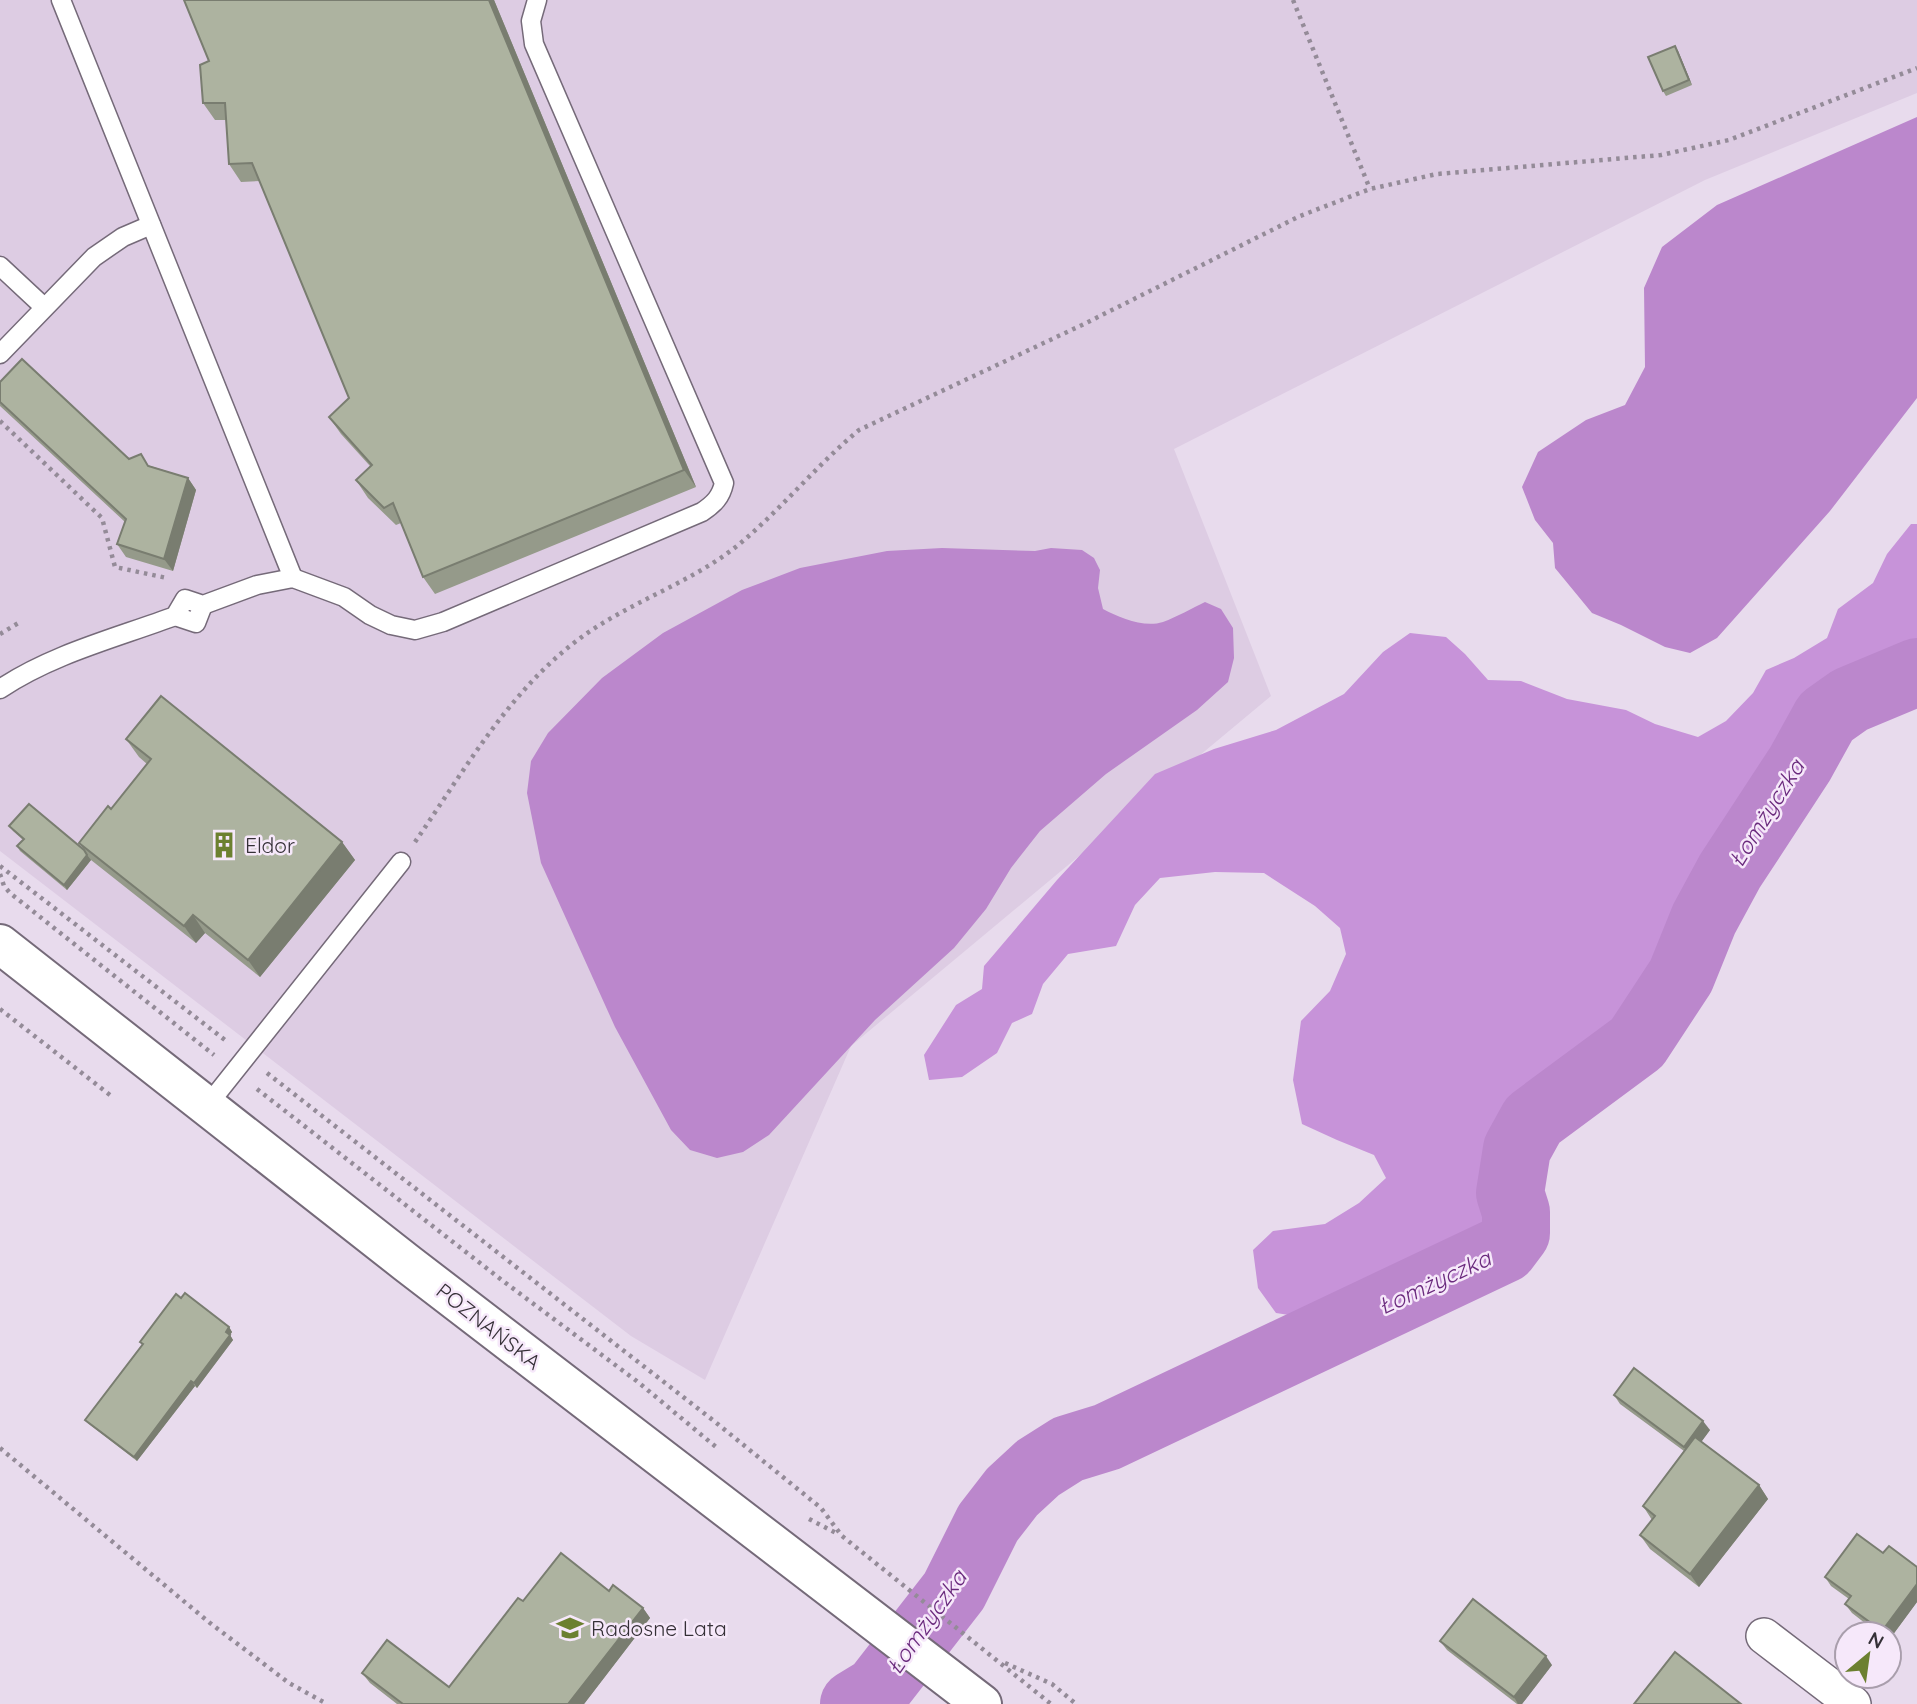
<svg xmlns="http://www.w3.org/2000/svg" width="1917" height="1704" font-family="Quicksand,sans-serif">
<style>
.built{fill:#ddcce3}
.forest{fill:#c793d9}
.water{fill:#bb87cc}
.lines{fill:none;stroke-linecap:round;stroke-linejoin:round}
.river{stroke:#bb87cc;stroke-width:68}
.lane-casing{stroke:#756a79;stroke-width:21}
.street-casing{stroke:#756a79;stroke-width:38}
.secondary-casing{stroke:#756a79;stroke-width:42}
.path{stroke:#948b98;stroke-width:4.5;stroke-dasharray:3.5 5;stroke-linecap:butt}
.lane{stroke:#fff;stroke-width:18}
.street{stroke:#fff;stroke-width:35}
.secondary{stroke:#fff;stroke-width:38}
.wall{fill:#959a8a}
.shaded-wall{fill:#797d70}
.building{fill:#adb3a0;stroke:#797d70;stroke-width:2}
.labels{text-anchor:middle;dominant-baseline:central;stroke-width:5;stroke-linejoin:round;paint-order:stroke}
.poi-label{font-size:21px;fill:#353037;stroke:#f6e8fa;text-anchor:start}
.street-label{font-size:21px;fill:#353037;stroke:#f6e8fa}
.water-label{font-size:23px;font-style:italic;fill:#6a2a7d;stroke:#f6e8fa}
</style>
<rect width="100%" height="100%" fill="#e8dbed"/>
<path class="built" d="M 0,0 L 1917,0 L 1917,93 L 1705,180 L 1174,449 L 1271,696 L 851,1046 L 705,1380 L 631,1336 L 0,851 Z"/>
<path class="forest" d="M 1911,524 L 1917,524 L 1917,652 L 1875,678 L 1822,704 L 1769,775 L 1716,869 L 1671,970 L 1629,1032 L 1554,1087 L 1513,1123 L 1503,1158 L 1501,1228 L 1496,1240 L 1478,1253 L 1322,1320 L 1276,1313 L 1258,1288 L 1253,1250 L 1273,1231 L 1325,1224 L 1359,1203 L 1386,1178 L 1374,1155 L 1337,1140 L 1302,1124 L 1293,1080 L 1301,1021 L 1330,991 L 1346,954 L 1340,928 L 1315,906 L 1264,873 L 1215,872 L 1160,878 L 1135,905 L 1116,946 L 1068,954 L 1043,984 L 1032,1014 L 1012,1023 L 997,1053 L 962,1077 L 929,1080 L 924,1055 L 956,1005 L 982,989 L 984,966 L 1057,880 L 1155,774 L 1214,749 L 1276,730 L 1344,694 L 1383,652 L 1410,633 L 1446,637 L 1465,654 L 1488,680 L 1521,681 L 1567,699 L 1626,710 L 1655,724 L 1698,737 L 1726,721 L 1753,693 L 1766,670 L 1794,658 L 1827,638 L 1838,609 L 1873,583 L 1887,554 Z"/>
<g class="water">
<path d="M 1917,117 L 1917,398 L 1830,511 L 1717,638 L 1690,653 L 1665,647 L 1621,625 L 1592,613 L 1555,568 L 1553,543 L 1535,520 L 1522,487 L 1538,452 L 1586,420 L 1625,405 L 1645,367 L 1644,288 L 1662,247 L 1717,205 Z"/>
<path d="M 942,548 L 1035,551 L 1051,548 L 1082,550 L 1094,558 L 1100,570 L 1098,588 L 1103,609 C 1120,618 1144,628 1163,622 C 1177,617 1192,608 1205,602 L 1221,609 L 1233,628 L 1234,658 L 1228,682 L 1197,710 L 1106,774 L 1040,831 L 1011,868 L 986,909 L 954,948 L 875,1020 L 769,1135 L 743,1152 L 717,1158 L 690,1150 L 671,1130 L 615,1027 L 541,863 L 527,793 L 531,761 L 548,733 L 602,678 L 663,633 L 742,590 L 800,568 L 887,551 Z"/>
</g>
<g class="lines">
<path class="river" d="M 854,1704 L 877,1690 L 954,1591 L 988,1523 L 1012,1492 L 1038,1468 L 1068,1449 L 1107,1437 L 1504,1249 L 1516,1233 L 1516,1212 L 1510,1193 L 1517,1149 L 1533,1120 L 1637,1043 L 1681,976 L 1704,919 L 1730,871 L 1800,764 L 1826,717 L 1850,700 L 1917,672"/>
<g class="lane-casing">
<g id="lane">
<path d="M 61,0 L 293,578"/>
<path d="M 0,266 L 44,307"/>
<path d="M 0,354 L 94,257 L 123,237 L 151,225"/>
<path d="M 175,616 L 196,623 L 203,605"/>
<path d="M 0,689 C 52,654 116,638 175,616 L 185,599 L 203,605 L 257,585 L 293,578 L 344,597 L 370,615 L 391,625 L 415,630 L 443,622 L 702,512 C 714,504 721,497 724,483 L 534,44 L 531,21 L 537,0"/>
<path d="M 207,1106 L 401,862"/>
</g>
</g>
<g class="street-casing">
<path id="street" d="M 1764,1636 L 1853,1704"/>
</g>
<g class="secondary-casing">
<path id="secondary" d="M 0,944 L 408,1264 L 982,1704"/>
</g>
<g class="path">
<path d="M 1293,0 L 1370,189"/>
<path d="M 0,421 L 102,518 L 115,567 L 167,578"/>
<path d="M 0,634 L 20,622"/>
<path d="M 415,842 C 464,771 509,691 579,639 C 630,601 695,582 743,541 C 784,506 818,464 859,430 L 1082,325 L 1300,216 L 1370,189 L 1437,174 L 1661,155 L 1729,140 L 1917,68"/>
<path d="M 0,866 L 225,1040"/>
<path d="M 0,874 L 4,886 L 10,893 L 214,1055"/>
<path d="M 0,1009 L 110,1095"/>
<path d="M 267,1073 L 714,1421 L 821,1508 L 842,1536 L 1051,1704"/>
<path d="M 257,1089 L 503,1281 L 638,1382 L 716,1447"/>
<path d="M 0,1448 L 210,1623 L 289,1683 L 327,1704"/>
<path d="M 809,1519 L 838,1534"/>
<path d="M 1005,1663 L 1052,1684 L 1076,1704"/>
</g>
<use href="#lane" class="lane"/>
<use href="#street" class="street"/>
<use href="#secondary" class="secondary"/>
</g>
<g class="wall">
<path d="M 184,0 L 494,0 L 696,487 L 435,594 L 423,577 L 401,523 L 396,525 L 368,498 L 356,480 L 370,466 L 341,434 L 329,417 L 349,398 L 260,181 L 241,182 L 229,164 L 226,120 L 215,120 L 203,103 L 209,61 Z"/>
<path d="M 1675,46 L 1678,51 L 1692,85 L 1666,96 L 1663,91 Z"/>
<path d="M 0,382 L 129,459 L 188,478 L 196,490 L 173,571 L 126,557 L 117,544 L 125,522 L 0,406 Z"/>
<path d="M 126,739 L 342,842 L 355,860 L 260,977 L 205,933 L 196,943 L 91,860 L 67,890 L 20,851 L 17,846 L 23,840 L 13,831 L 9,826 L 84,850 L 79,843 L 111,809 L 147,764 L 139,757 Z"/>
<path d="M 229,1327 L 232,1332 L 230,1335 L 233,1340 L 197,1388 L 195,1386 L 137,1461 L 89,1424 L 85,1420 L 142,1345 L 140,1342 Z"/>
<path d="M 1614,1395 L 1710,1430 L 1701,1442 L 1759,1485 L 1768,1499 L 1699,1587 L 1650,1549 L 1640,1535 L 1652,1520 L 1643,1506 L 1684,1451 L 1620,1404 Z"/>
<path d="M 1883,1553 L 1917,1567 L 1917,1602 L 1889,1640 L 1889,1634 L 1879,1634 L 1852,1613 L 1845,1604 L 1849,1599 L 1831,1586 L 1825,1577 Z"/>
<path d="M 609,1591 L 643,1608 L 650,1618 L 584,1704 L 397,1704 L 370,1683 L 362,1673 L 449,1687 Z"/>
<path d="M 1440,1641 L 1552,1665 L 1522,1704 L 1517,1704 L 1447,1650 Z"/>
</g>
<g class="shaded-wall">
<path d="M 489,0 L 494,0 L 696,487 L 684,470 Z"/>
<path d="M 1675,46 L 1678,51 L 1692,85 L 1689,80 Z"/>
<path d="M 188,478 L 196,490 L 173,571 L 164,559 Z"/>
<path d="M 342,842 L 355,860 L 260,977 L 248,960 Z"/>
<path d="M 87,855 L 91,860 L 67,890 L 64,885 Z"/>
<path d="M 193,915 L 205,933 L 196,943 L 184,926 Z"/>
<path d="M 229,1327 L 232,1332 L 230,1335 L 233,1340 L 197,1388 L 194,1383 Z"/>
<path d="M 191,1381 L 195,1386 L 137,1461 L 134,1457 Z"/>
<path d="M 1703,1421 L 1710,1430 L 1691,1456 L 1684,1447 Z"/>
<path d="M 1759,1485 L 1768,1499 L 1699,1587 L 1690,1574 Z"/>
<path d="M 1917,1584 L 1917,1602 L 1889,1640 L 1889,1634 L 1884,1634 L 1882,1631 Z"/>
<path d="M 643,1608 L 650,1618 L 584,1704 L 568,1704 Z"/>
<path d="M 1546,1656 L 1552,1665 L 1522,1704 L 1518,1704 L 1514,1697 Z"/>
</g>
<g class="building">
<path d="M 184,0 L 489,0 L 684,470 L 423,577 L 393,503 L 384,508 L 356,480 L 372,465 L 329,417 L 349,398 L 252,163 L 229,164 L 225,103 L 203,103 L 200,65 L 209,61 Z"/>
<path d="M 1675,46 L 1689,80 L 1663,91 L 1648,57 Z"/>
<path d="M 22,359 L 129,459 L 141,454 L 148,466 L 188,478 L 164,559 L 117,544 L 126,519 L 0,402 L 0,382 Z"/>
<path d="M 161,696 L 342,842 L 248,960 L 193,915 L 184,926 L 79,843 L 108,806 L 111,809 L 151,759 L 126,739 Z"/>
<path d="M 29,804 L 84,850 L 87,855 L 64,885 L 17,846 L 24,839 L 9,826 Z"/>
<path d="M 185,1293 L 229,1327 L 226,1332 L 230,1335 L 194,1383 L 191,1381 L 134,1457 L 85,1420 L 143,1344 L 140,1342 L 176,1294 L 181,1298 Z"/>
<path d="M 1634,1368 L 1703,1421 L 1684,1447 L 1614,1395 Z"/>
<path d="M 1695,1437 L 1759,1485 L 1690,1574 L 1640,1535 L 1655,1516 L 1643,1506 Z"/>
<path d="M 1857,1534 L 1883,1553 L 1889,1546 L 1917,1567 L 1917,1584 L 1882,1631 L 1845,1604 L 1851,1596 L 1825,1577 Z"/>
<path d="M 561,1553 L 609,1591 L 613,1585 L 643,1608 L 568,1704 L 403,1704 L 362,1673 L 387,1640 L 449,1687 L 518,1598 L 523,1601 Z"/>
<path d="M 1473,1599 L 1546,1656 L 1514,1697 L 1440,1641 Z"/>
<path d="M 1675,1652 L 1741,1704 L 1634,1704 Z"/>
</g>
<defs>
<g id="building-bare" transform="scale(2.1)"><path d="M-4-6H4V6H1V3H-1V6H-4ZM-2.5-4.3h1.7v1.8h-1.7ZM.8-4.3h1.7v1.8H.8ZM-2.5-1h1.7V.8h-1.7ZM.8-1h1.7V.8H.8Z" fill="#6c8030" stroke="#f6e8fa" stroke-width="2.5" paint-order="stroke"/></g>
<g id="school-bare" transform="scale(2.1)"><path d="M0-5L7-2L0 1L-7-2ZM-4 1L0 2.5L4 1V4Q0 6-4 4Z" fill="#6c8030" stroke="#f6e8fa" stroke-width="2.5" paint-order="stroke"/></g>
</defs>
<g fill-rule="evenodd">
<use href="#building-bare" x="224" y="845"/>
<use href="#school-bare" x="570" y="1628"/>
</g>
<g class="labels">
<g class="poi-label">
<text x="245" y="845">Eldor</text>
<text x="591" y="1628">Radosne Lata</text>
</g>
<g class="street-label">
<text transform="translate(489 1326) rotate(38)">POZNAŃSKA</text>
</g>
<g class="water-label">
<text transform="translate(1766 813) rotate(-58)">Łomżyczka</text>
<text transform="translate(1434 1282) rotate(-25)">Łomżyczka</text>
<text transform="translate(926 1622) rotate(-55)">Łomżyczka</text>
</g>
</g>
<g transform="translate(1868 1655) rotate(29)"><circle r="33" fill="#f6e8fa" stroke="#a99eac" stroke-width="2"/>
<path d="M0-5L12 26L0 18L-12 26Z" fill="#6c8030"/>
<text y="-10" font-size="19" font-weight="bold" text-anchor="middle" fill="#353037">N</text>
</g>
</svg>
